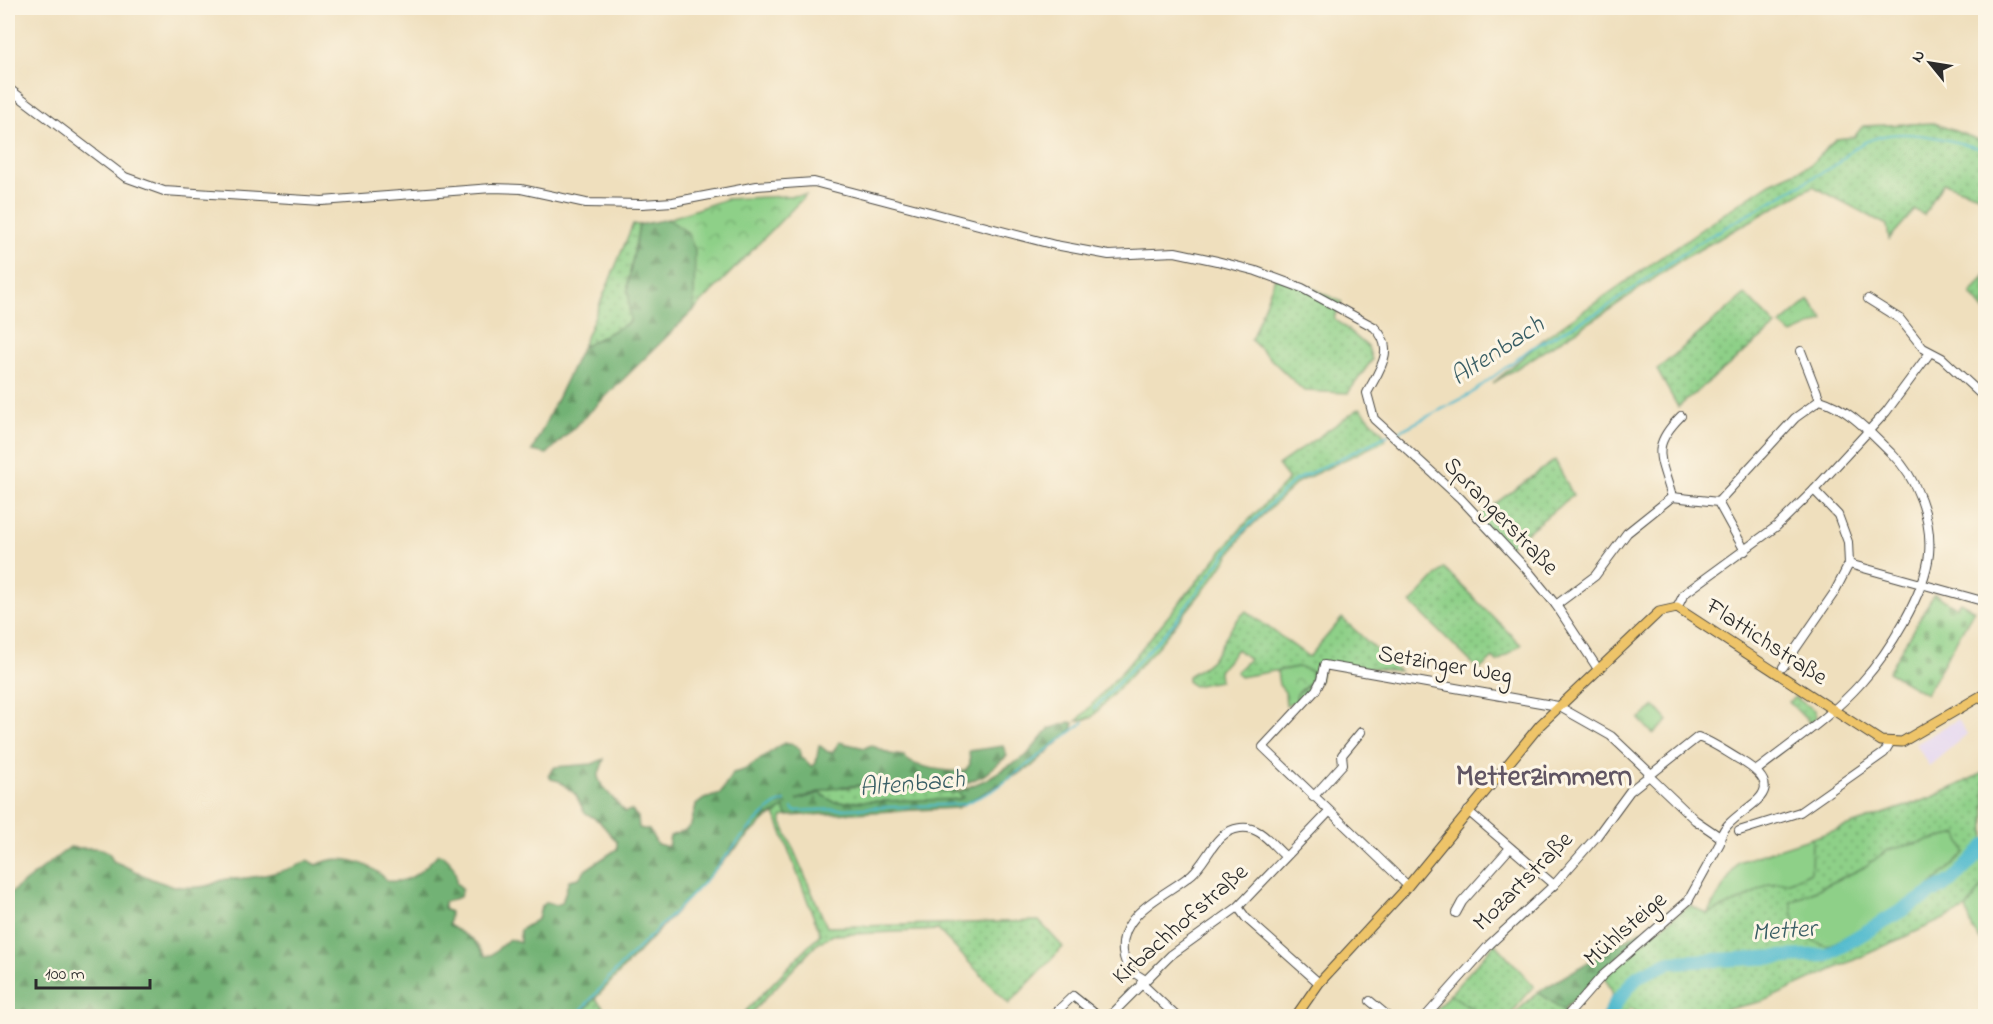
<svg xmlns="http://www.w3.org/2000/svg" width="1993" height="1024" font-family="'Indie Flower',sans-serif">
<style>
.built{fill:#e2d4f3}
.grass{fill:url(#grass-dots);stroke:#5c7e5a;stroke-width:1.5;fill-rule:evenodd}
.forest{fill:url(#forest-firs);stroke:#4e6e50;stroke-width:1.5}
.cemetery{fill:url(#cemetery-stones);stroke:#5c7e5a;stroke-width:1.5}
.park{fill:url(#park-crowns);stroke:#5c7e5a;stroke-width:1.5}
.garden{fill:#8ed088;stroke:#5c7e5a;stroke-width:1.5}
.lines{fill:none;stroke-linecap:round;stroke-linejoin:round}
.stream{stroke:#50bacd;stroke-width:2}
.river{stroke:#50bacd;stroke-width:14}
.minor-casing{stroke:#484641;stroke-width:10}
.major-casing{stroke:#484641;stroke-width:11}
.minor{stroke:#fff;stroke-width:8}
.major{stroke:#eec469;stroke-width:9}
.labels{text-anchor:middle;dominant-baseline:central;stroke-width:6;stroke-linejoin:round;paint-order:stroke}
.street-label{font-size:24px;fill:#2b2b2b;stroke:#fcf5e5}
.water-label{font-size:26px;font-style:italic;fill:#385d64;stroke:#fcf5e5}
.district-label{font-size:30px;font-weight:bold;fill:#605563;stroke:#fcf5e5}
</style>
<defs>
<pattern id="grass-dots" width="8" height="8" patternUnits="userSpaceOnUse" patternTransform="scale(1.5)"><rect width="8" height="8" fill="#8ed088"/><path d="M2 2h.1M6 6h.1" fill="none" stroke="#74a96f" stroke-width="1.8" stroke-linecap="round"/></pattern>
<pattern id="forest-firs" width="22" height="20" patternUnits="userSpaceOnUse" patternTransform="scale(1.5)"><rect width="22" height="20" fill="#72b274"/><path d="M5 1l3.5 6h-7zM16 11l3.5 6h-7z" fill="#5e915f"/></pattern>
<pattern id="cemetery-stones" width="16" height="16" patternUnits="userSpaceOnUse" patternTransform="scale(1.5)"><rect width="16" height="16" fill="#8ed088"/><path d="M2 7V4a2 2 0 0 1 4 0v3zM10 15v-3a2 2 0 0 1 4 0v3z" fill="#74a96f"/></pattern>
<pattern id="park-crowns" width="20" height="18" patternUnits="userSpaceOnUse" patternTransform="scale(1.5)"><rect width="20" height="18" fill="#8ed088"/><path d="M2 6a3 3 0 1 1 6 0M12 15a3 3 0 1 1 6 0" fill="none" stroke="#74a96f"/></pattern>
</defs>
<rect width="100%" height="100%" fill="#fcf5e5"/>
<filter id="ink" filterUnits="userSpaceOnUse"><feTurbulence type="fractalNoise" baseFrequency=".0167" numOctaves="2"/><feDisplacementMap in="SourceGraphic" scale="12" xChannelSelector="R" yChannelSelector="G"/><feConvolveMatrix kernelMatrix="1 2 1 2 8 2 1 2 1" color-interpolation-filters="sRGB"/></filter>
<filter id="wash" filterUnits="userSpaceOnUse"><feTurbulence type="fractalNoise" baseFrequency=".008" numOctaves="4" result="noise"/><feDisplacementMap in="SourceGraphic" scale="24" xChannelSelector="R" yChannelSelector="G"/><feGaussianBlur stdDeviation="1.35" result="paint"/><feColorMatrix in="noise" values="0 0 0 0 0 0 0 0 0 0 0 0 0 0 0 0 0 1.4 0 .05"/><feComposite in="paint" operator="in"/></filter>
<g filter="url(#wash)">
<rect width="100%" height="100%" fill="#efdfbd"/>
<path class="built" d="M 1958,719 L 1967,734 L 1929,766 L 1916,744 Z"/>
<g class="grass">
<path d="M 1933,123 L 1985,142 L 1985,203 L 1978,195 L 1943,183 L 1924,215 L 1915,210 L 1889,239 L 1887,225 L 1813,186 L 1681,260 L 1606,312 L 1493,383 L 1547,336 L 1735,206 L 1770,183 L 1810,165 L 1836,139 L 1854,137 L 1863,126 Z"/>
<path d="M 633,224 L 639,225 L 628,284 L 630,322 L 582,347 Z"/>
<path d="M 1276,275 L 1310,287 L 1342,302 L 1334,318 L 1368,347 L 1372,360 L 1348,393 L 1304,391 L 1251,340 Z"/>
<path d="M 1985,275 L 1985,311 L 1971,294 Z"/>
<path d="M 1745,294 L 1776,326 L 1678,407 L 1657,370 Z"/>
<path d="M 1360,408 L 1382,432 L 1386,440 L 1298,482 L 1245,532 L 1215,576 L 1158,646 L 1091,718 L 1077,721 L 1127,666 L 1243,526 L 1289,479 L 1278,465 Z"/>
<path d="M 1555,460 L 1573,495 L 1504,551 L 1474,519 Z"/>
<path d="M 1444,568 L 1521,645 L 1497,662 L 1493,658 L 1479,670 L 1411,603 Z"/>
<path d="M 1246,611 L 1309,657 L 1342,618 L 1399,671 L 1322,663 L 1320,679 L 1300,702 L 1296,698 L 1297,694 L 1307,686 L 1311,671 L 1297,667 L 1240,677 L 1236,672 L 1249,659 L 1237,649 L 1219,671 L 1220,681 L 1194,686 L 1188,682 L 1188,676 C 1197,670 1205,667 1212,659 C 1224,643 1229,625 1246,611 Z"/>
<path d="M 1795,697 L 1815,711 L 1816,719 L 1810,723 L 1789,702 Z"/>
<path d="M 1985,772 L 1985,883 L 1966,909 L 1764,1001 L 1697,1016 L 1640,1016 L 1631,1008 L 1622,1016 L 1602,1016 L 1613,994 L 1605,977 L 1638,945 L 1690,905 L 1707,914 L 1743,899 L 1769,884 L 1789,882 L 1810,872 L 1812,838 L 1933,797 ZM 1888,851 L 1927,889 L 1894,912 L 1862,928 L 1791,902 L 1863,868 Z"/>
<path d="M 882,784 L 957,792 L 963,797 C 950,804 855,804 836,802 C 830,801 825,797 820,793 L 791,802 L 829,789 Z"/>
<path d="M 786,806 L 787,816 L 782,817 L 782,823 L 827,927 L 1039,921 L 1063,947 L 1009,1004 L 938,930 L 833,935 L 818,943 L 748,1016 L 741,1016 L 820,934 L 775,814 Z"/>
<path d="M 1495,943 L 1534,986 L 1509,1016 L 1483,1016 L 1450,994 Z"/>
<path d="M 1538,992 L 1566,1011 L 1563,1016 L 1512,1016 Z"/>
<path d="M 594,997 L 611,1016 L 579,1016 Z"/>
</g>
<g class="forest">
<path d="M 668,219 L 687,232 L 695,250 L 694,310 L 547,454 L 532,451 L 582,347 L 630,322 L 628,284 L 639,225 Z"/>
<path d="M 1070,722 L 1074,723 L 1072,730 L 1031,767 L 957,808 L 787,816 L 784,808 L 766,819 L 729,855 L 579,1016 L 8,1016 L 8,895 L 70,847 C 85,851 108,841 113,861 C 129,867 144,877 160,882 C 173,887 193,889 206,886 C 214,885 220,879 228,879 C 251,879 290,872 308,860 L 317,865 C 340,852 371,863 388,881 C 412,884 423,869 438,854 C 451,856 457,871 456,883 L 462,888 L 460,897 L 444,902 L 444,909 L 450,912 L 449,925 L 473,940 L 485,956 L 491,955 L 509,939 L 520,943 L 520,930 L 538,919 L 541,907 L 547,902 L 555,905 L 562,903 L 569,880 L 579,878 L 585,870 L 617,849 L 617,842 L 599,821 L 584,812 L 576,795 L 559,781 L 551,779 L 548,775 L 555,767 L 592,764 L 604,759 L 598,777 L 602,786 L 625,812 L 631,810 L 638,817 L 639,828 L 649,830 L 657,844 L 668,847 L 670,836 L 686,830 L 691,825 L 696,805 L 704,799 L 720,794 L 733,773 L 744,770 L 784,743 L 794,745 L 800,749 L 801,756 L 812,767 L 816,763 L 819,745 L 828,752 L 833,752 L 839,742 L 865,748 L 871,745 L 890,754 L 904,756 C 910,768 952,772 965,771 L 970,764 L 969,751 L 1003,746 L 1007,756 L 1005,758 L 984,775 L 958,787 L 954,793 C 898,788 851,775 797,800 L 820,793 L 834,802 L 959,799 L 963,797 L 957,792 L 985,780 L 1026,756 L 1049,729 Z"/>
<path d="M 1642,930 L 1644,932 L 1563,1010 L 1538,992 Z"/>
</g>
<path class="cemetery" d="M 1934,594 L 1956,607 L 1960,602 L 1974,610 L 1926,694 L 1888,672 Z"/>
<g class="park">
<path d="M 806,195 L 694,310 L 695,250 L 687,232 L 668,219 L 726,199 Z"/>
<path d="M 1809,300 L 1824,320 L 1792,334 L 1780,325 Z"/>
<path d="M 1298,667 L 1311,671 L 1312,680 L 1297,694 L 1296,698 L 1300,702 L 1296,706 L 1292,702 L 1286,706 L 1285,692 L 1279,685 L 1277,671 Z"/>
<path d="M 1655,706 L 1668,721 L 1653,734 L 1639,719 Z"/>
</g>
<g class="garden">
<path d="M 1958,834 L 1965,853 L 1927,889 L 1894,912 L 1828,946 C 1800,938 1794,930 1791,902 L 1863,868 L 1888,850 Z"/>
<path d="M 1812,838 L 1811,872 L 1789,882 L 1769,884 L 1743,899 L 1707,914 L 1738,862 Z"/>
<path d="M 1985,883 L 1985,946 L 1973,930 L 1966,909 Z"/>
<path d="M 1450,994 L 1483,1016 L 1430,1016 Z"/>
</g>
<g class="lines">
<g class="stream">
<path d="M 1394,434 L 1469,395 L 1530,349 L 1604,309 L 1701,241 L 1839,163 C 1877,116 1936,137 1986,150"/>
<path d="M 1094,709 L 1174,623 L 1242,532 L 1294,481 L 1388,435"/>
<path d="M 792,808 L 794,811 L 964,804 L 994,790 L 1084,722"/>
<path d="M 608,979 C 639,946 673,915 705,881 C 721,864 764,804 785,801"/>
<path d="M 576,1016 L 607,981"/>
</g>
<path class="river" d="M 1609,1016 L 1616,1002 L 1638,976 L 1670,962 L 1827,955 L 1953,880 L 1986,845"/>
</g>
</g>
<g filter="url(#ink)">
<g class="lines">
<g class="minor-casing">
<g id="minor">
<path d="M 8,88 L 125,177 L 164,191 L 322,201 L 492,188 L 521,189 L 586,203 L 642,204 L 673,202 L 757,186 L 814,182 L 1055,245 L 1109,255 L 1175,252 L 1217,261 L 1256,271 L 1302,288 L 1374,327 C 1397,349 1379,370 1367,393 L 1374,419 L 1460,498 L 1529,572 L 1556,605 L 1598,669"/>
<path d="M 1868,299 L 1900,319 L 1923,348 L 1942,358 L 1986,399"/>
<path d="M 1801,351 L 1820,400"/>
<path d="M 1672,497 C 1661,457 1649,448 1681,416"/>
<path d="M 1718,502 L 1795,418 L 1820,400 C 1850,409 1870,433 1892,454 C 1917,478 1932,519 1929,554 C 1925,594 1888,653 1862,682 C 1832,716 1793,742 1757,770"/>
<path d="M 1849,564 L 1986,602"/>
<path d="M 1556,605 L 1595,576 L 1627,533 L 1672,497 L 1718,502 L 1745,551"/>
<path d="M 1677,608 L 1684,594 L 1777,526 L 1814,490 L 1886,412 L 1929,354"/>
<path d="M 1783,667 L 1834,593 L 1849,564 L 1848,542 L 1838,515 L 1814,490"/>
<path d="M 1648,775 L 1695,820 L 1720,837"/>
<path d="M 1313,797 L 1343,764 L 1342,755 L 1361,732"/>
<path d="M 1468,811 L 1554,885"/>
<path d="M 1739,831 L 1800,812 L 1884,753 L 1890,743"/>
<path d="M 1408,886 L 1263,747 L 1316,690 L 1321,680 L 1324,665 L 1558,706 L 1611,736 L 1650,773"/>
<path d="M 1238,907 L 1246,918 L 1319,983"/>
<path d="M 1456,913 L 1462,902 L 1510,848"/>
<path d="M 1145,980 C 1140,976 1134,974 1130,969 C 1126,965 1124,958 1123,952 C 1119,912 1167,895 1192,874 C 1209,859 1215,831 1240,828 C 1260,825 1272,845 1285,856"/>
<path d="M 1141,983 L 1176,1016"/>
<path d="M 1370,1001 L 1388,1016"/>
<path d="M 1052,1016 L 1073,996 L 1098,1016"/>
<path d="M 1110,1016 L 1171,955 L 1238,907 L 1329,812"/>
<path d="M 1426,1016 L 1490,944 L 1554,885 L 1597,836 L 1630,791 L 1698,737 C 1713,742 1726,752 1740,760 C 1806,799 1719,808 1720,843 L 1688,901 L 1602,976 L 1567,1016"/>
</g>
</g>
<g class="major-casing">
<path id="major" d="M 1296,1016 L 1319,983 L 1403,892 L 1540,725 L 1659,612 L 1677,608 L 1881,741 L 1902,742 L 1986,693"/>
</g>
<use href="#minor" class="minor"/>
<use href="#major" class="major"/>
</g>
</g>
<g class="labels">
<g class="street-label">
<text transform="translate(1500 517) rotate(46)">Sprangerstraße</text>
<text transform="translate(1766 643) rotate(33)">Flattichstraße</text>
<text transform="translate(1445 666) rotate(10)">Setzinger Weg</text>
<text transform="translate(1524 882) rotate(-45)">Mozartstraße</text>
<text transform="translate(1181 925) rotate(-41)">Kirbachhofstraße</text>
<text transform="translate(1626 930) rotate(-41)">Mühlsteige</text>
</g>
<g class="water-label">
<text transform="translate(1498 352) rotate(-33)">Altenbach</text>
<text transform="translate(912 785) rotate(-5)">Altenbach</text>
<text transform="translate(1784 932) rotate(-4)">Metter</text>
</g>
<g class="district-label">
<text x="1544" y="778">Metterzimmern</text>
</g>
</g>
<rect width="1993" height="1024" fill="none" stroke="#fcf5e5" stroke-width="30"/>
<g transform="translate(1930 63) rotate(300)" stroke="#fcf5e5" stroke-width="4.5" paint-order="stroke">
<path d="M0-4.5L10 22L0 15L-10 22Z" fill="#2b2b2b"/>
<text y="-9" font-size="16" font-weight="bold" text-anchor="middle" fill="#2b2b2b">N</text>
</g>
<path d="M36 979v9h114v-9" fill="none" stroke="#2b2b2b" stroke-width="3"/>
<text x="45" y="979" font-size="18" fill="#2b2b2b" stroke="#fcf5e5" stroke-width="4.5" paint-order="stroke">100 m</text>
</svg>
